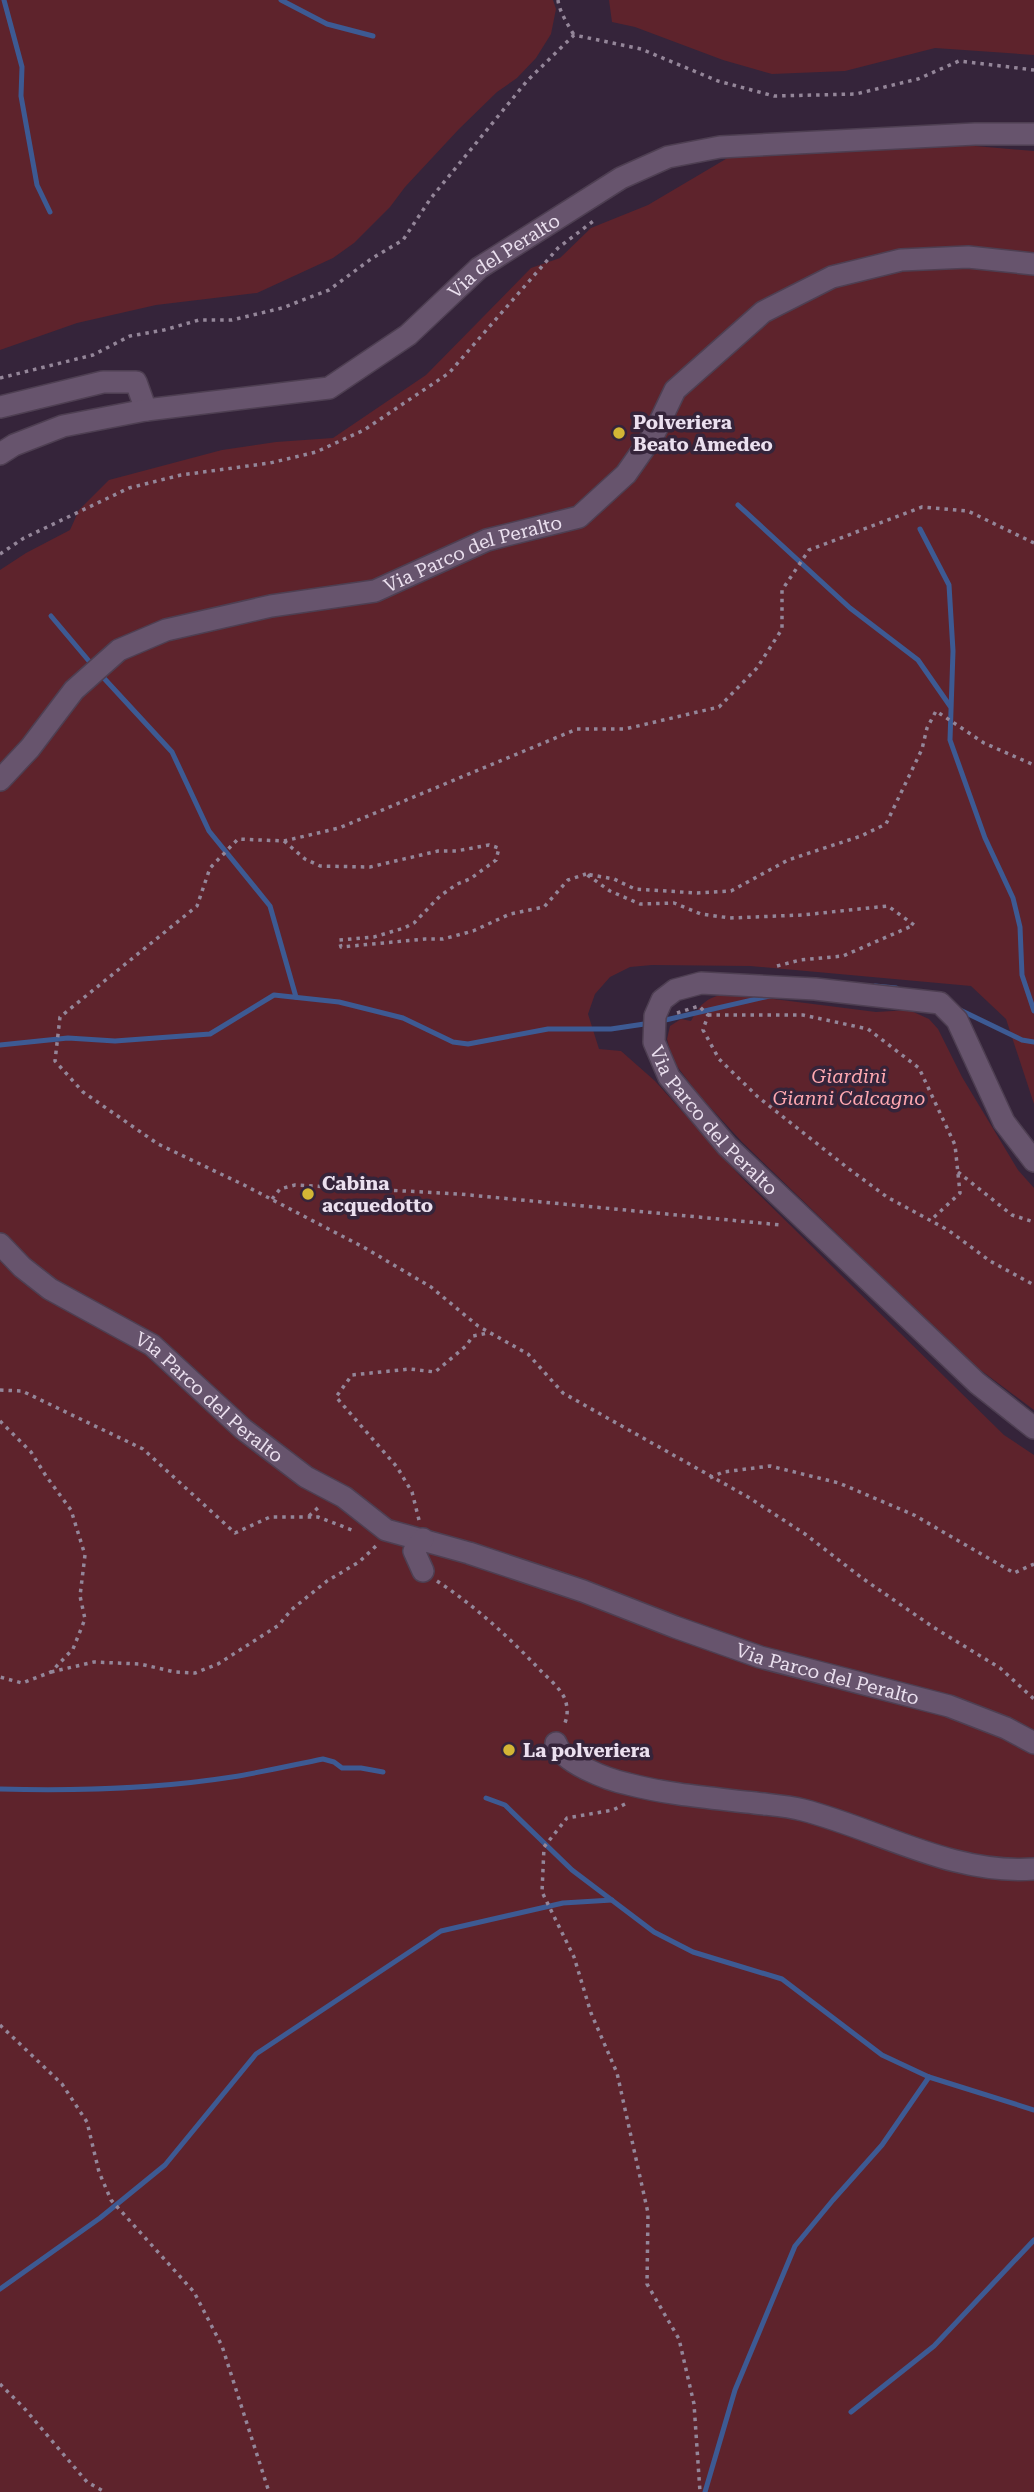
<svg xmlns="http://www.w3.org/2000/svg" width="1034" height="2492" font-family="'Roboto Serif',serif">
<style>
.green{fill:#5e232c}
.lines{fill:none;stroke-linecap:round;stroke-linejoin:round}
.stream{stroke:#3d5a93;stroke-width:5}
.minor-casing{stroke:#4e3f52;stroke-width:24}
.path{stroke:#948699;stroke-width:3.5;stroke-dasharray:3.5 5;stroke-linecap:butt}
.minor{stroke:#67546d;stroke-width:21}
.poi-dot{fill:#d3b635;stroke:#35243a;stroke-width:2.5}
.labels{text-anchor:middle;dominant-baseline:central;stroke-width:7;stroke-linejoin:round;paint-order:stroke}
.street-label{font-size:19px;fill:#ebe0ef;stroke:#35243a}
.poi-label{font-size:19px;font-weight:bold;fill:#ebe0ef;stroke:#35243a;text-anchor:start}
.park-label{font-size:19px;font-style:italic;fill:#ffa8b0;stroke:#35243a}
</style>
<rect width="100%" height="100%" fill="#35243a"/>
<g class="green">
<path d="M 0,0 L 553,0 L 556,9 L 551,34 L 536,58 L 517,78 L 497,92 L 459,129 L 405,187 L 390,207 L 354,243 L 333,258 L 257,293 L 156,305 L 77,323 L 0,350 Z"/>
<path d="M 609,0 L 1034,0 L 1034,55 L 935,48 L 845,71 L 772,74 L 723,60 L 635,27 L 612,22 Z"/>
<path d="M 952,144 L 1034,151 L 1034,1104 L 1006,1019 L 971,986 L 750,966 L 652,965 L 630,967 L 610,977 L 595,994 L 588,1014 L 599,1049 L 621,1051 L 655,1081 L 741,1177 L 1004,1435 L 1034,1455 L 1034,2492 L 0,2492 L 0,570 L 26,553 L 70,530 L 79,510 L 109,480 L 222,450 L 276,442 L 333,438 L 426,375 L 531,268 L 560,258 L 591,228 L 648,205 L 736,153 Z"/>
<path d="M 727,993 L 876,1012 L 909,1010 L 929,1019 L 938,1029 L 962,1077 L 1018,1170 L 1034,1188 L 1034,1410 L 971,1363 L 742,1142 L 698,1094 L 673,1061 L 667,1039 L 670,1026 L 681,1019 L 691,1021 C 700,1003 707,998 727,993 Z"/>
</g>
<g class="lines">
<g class="stream">
<path d="M 4,0 L 22,67 L 21,96 L 37,185 L 50,212"/>
<path d="M 281,0 L 327,24 L 373,36"/>
<path d="M 738,505 L 850,608 L 918,660 L 950,706"/>
<path d="M 920,529 L 949,585 L 953,651 L 950,740 L 985,838 L 1013,898 L 1020,927 L 1022,975 L 1034,1011"/>
<path d="M 51,616 L 94,667"/>
<path d="M 101,675 L 172,752 L 209,831 L 270,906 L 296,997"/>
<path d="M 875,986 L 896,988"/>
<path d="M 958,1009 L 1022,1040 L 1034,1042"/>
<path d="M 661,1021 L 774,995"/>
<path d="M 0,1045 L 68,1038 L 115,1041 L 210,1034 L 274,995 L 339,1002 L 403,1018 L 453,1042 L 468,1044 L 548,1029 L 611,1029 L 651,1023"/>
<path d="M 0,1789 C 77,1791 156,1789 232,1777 C 263,1772 293,1765 323,1759 L 334,1762 L 342,1768 L 361,1768 L 383,1772"/>
<path d="M 486,1798 L 505,1805 L 572,1870 L 654,1932 L 693,1952 L 782,1979 L 882,2055 L 929,2077 L 1034,2110"/>
<path d="M 0,2289 L 100,2218 L 165,2165 L 256,2054 L 441,1931 L 563,1903 L 612,1900"/>
<path d="M 851,2412 L 934,2346 L 1034,2240"/>
<path d="M 705,2492 L 735,2390 L 795,2246 L 833,2200 L 882,2145 L 929,2077"/>
</g>
<g class="minor-casing">
<g id="minor">
<path d="M 0,407 L 103,382 L 136,382 L 146,410"/>
<path id="s1" d="M 0,454 L 14,445 L 63,426 L 146,410 L 329,388 L 408,335 L 479,268 L 621,178 L 668,157 L 720,147 L 975,134 L 1034,134"/>
<path id="s2" d="M 0,780 L 30,748 L 74,690 L 119,650 L 166,630 L 271,606 L 375,591 L 487,540 L 579,517 L 626,474 L 654,434 L 675,390 L 763,312 L 832,277 L 901,260 L 968,257 L 1034,264"/>
<path id="s3" d="M 1034,1161 L 1004,1122 L 957,1020 L 940,1003 L 815,989 L 701,983 L 675,990 L 662,1000 L 655,1016 L 654,1042 L 669,1077 L 727,1146 L 977,1383 L 1034,1428"/>
<path id="s4" d="M 0,1244 L 22,1267 L 50,1289 L 152,1345 L 243,1429 L 306,1477 L 344,1497 L 386,1530 L 469,1553 L 583,1591 L 675,1627 L 760,1657 L 949,1706 L 1006,1728 L 1034,1743"/>
<path d="M 423,1539 L 414,1551 L 423,1571"/>
<path d="M 556,1743 C 562,1763 609,1780 628,1784 C 670,1795 713,1798 755,1803 C 771,1805 788,1806 803,1810 C 880,1830 952,1875 1034,1869"/>
</g>
</g>
<g class="path">
<path d="M 558,0 C 559,11 568,25 574,35"/>
<path d="M 0,378 L 93,355 L 130,336 L 164,330 L 199,320 L 232,320 L 282,308 L 329,290 L 371,259 L 403,240 L 431,198 L 527,81 L 574,35 L 641,49 L 718,81 L 774,96 L 856,94 L 918,79 L 959,61 L 1034,70"/>
<path d="M 1034,543 L 968,511 L 922,507 L 809,550 L 782,590 L 782,629 L 757,668 L 719,707 L 625,729 L 577,729 L 339,828 L 284,841 L 238,839 L 210,868 L 197,906 L 60,1017 L 55,1061 L 83,1092 L 158,1144 L 244,1185 L 365,1248 L 431,1287 L 478,1326 L 528,1354 L 563,1393 L 748,1497 L 805,1534 L 862,1578 L 933,1627 L 1000,1668 L 1034,1699"/>
<path d="M 0,554 L 24,538 L 129,488 L 181,475 L 270,463 L 316,452 L 364,430 L 449,373 L 558,248 L 596,219"/>
<path d="M 284,841 L 305,859 L 320,866 L 370,867 L 438,851 L 456,851 L 489,845 L 499,848 L 496,860 L 470,879 L 457,884 L 440,896 L 414,923 L 404,928 L 374,937 L 339,940 L 341,947 L 425,939 L 443,939 L 473,931 L 510,914 L 544,907 L 568,880 L 586,874"/>
<path d="M 777,966 L 800,960 L 843,956 L 914,925 L 888,906 L 802,915 L 730,918 L 701,914 L 674,903 L 640,904 L 610,891 L 586,874 L 614,879 L 635,889 L 697,893 L 731,891 L 788,860 L 861,836 L 886,824 L 922,749 L 927,728 L 936,711 L 984,743 L 1034,765"/>
<path d="M 677,1013 L 699,1006 L 708,1015 L 703,1030 L 719,1059 L 758,1097 L 849,1169 L 887,1197 L 948,1230 L 990,1261 L 1034,1285"/>
<path d="M 708,1015 L 803,1015 L 868,1029 L 919,1068 L 955,1145 L 960,1193 L 931,1220"/>
<path d="M 958,1172 L 1012,1215 L 1034,1222"/>
<path d="M 272,1199 L 280,1189 L 295,1185 L 459,1194 L 781,1225"/>
<path d="M 0,1390 L 22,1391 L 143,1449 L 235,1533 L 270,1517 L 318,1517 L 352,1530"/>
<path d="M 0,1421 L 31,1452 L 46,1476 L 71,1510 L 85,1555 L 80,1596 L 85,1619 L 73,1649 L 51,1672 L 22,1683 L 0,1677"/>
<path d="M 710,1478 L 723,1472 L 770,1466 L 839,1483 L 914,1515 L 1014,1573 L 1034,1564"/>
<path d="M 309,1516 L 321,1505"/>
<path d="M 419,1520 L 412,1492 L 397,1467 L 336,1397 L 352,1375 L 410,1369 L 435,1372 L 466,1346 L 473,1336 L 488,1333"/>
<path d="M 437,1581 C 475,1606 509,1637 540,1670 C 549,1679 560,1688 565,1699 C 568,1708 568,1717 564,1725"/>
<path d="M 51,1672 L 94,1662 L 140,1664 L 175,1672 L 195,1673 L 218,1664 L 279,1625 L 291,1610 L 327,1581 L 359,1562 L 376,1546"/>
<path d="M 625,1804 L 613,1810 L 567,1818 L 544,1847 L 542,1892 L 574,1957 L 591,2013 L 617,2073 L 648,2213 L 647,2284 L 679,2339 L 694,2404 L 700,2492"/>
<path d="M 0,2025 L 62,2084 L 87,2122 L 99,2172 L 111,2200 L 194,2292 L 222,2346 L 269,2492"/>
<path d="M 0,2384 L 24,2408 L 87,2482 L 105,2492"/>
</g>
<use href="#minor" class="minor"/>
</g>
<g class="poi-dot">
<circle cx="619" cy="433" r="7"/>
<circle cx="308" cy="1194" r="7"/>
<circle cx="509" cy="1750" r="7"/>
</g>
<g class="labels">
<g class="street-label">
<text stroke="none"><textPath href="#s1" startOffset="558">Via del Peralto</textPath></text>
<text stroke="none"><textPath href="#s2" startOffset="546">Via Parco del Peralto</textPath></text>
<text stroke="none"><textPath href="#s3" startOffset="612">Via Parco del Peralto</textPath></text>
<text stroke="none"><textPath href="#s4" startOffset="261">Via Parco del Peralto</textPath></text>
<text stroke="none"><textPath href="#s4" startOffset="948">Via Parco del Peralto</textPath></text>
</g>
<g class="poi-label">
<text x="633" y="422">Polveriera<tspan x="633" dy="22">Beato Amedeo</tspan></text>
<text x="322" y="1183">Cabina<tspan x="322" dy="22">acquedotto</tspan></text>
<text x="523" y="1750">La polveriera</text>
</g>
<g class="park-label">
<text x="849" y="1076">Giardini<tspan x="849" dy="22">Gianni Calcagno</tspan></text>
</g>
</g>
</svg>
